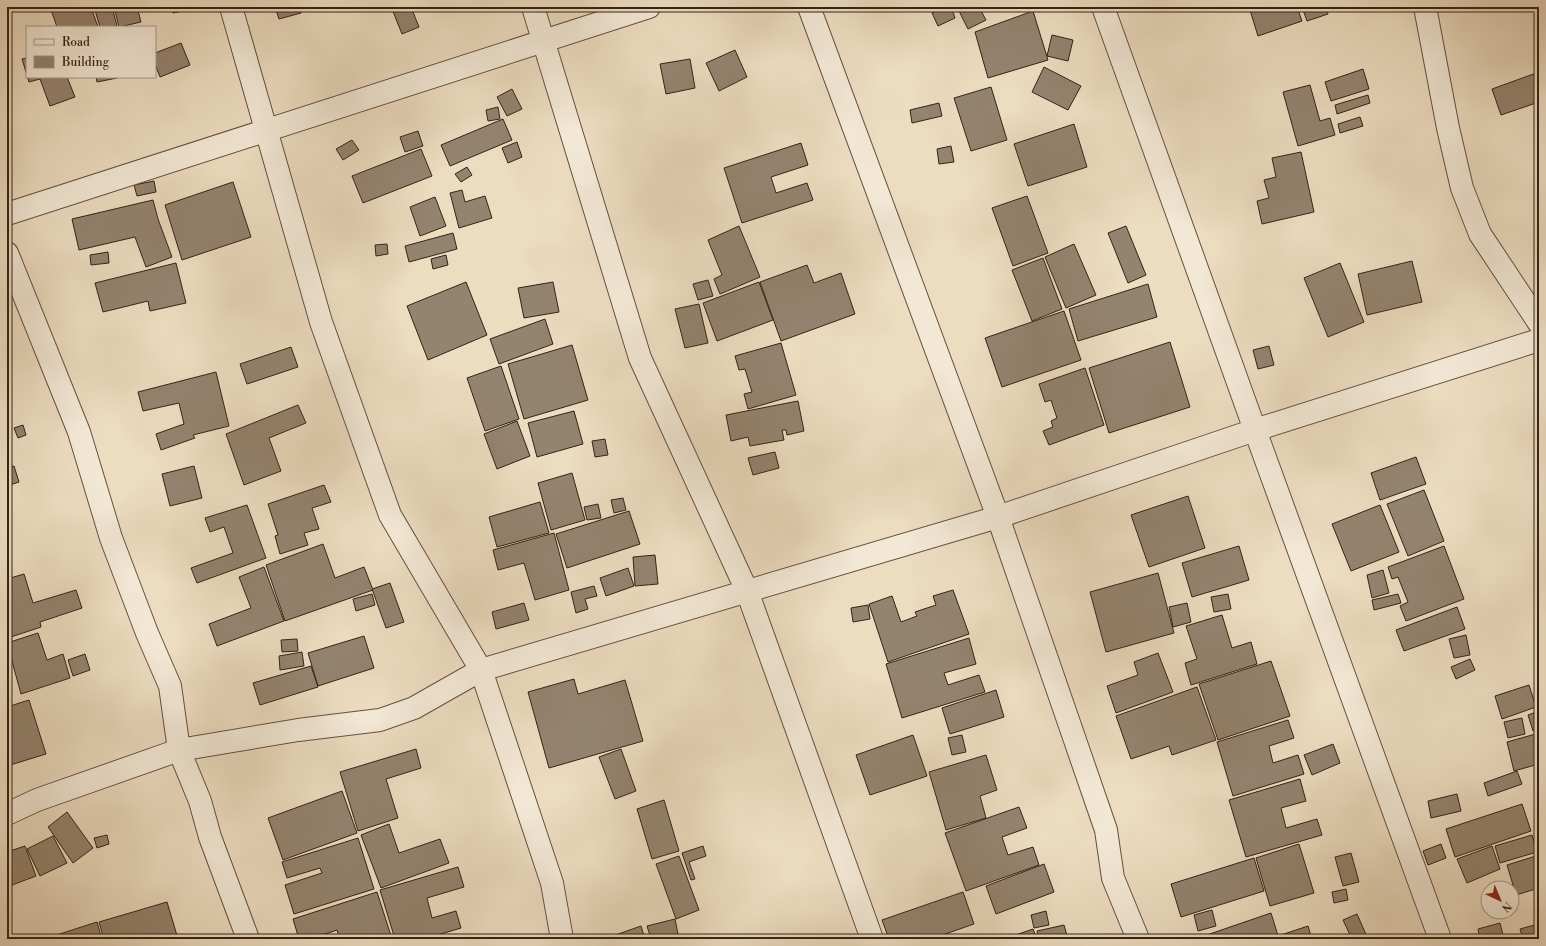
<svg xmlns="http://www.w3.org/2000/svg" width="1546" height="946" font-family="'Libre Bodoni',serif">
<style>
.building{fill:#94836f;stroke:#352217}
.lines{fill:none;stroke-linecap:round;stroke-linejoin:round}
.minor-casing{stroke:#635041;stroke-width:24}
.minor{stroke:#f3e8d6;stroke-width:22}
</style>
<rect width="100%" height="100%" fill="#ecdcc0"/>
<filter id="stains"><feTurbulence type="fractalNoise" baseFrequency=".005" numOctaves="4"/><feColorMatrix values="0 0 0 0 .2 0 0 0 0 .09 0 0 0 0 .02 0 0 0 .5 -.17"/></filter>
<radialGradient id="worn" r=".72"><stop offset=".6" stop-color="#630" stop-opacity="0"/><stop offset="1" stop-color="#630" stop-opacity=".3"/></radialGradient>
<g class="building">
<path d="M 50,7 L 91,7 L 98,27 L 57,27 Z"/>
<path d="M 94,7 L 112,7 L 117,26 L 100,27 Z"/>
<path d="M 114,7 L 126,7 L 126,9 L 137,7 L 141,22 L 119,27 Z"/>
<path d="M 173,7 L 183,7 L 183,11 L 173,13 Z"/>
<path d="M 275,7 L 299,7 L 301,13 L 279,19 Z"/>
<path d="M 396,7 L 411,7 L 419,27 L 402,34 L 392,9 Z"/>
<path d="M 944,7 L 951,7 L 955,18 L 938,26 L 932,13 Z"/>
<path d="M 963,7 L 979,7 L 986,20 L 968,29 L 958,9 Z"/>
<path d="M 1249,7 L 1297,7 L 1302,21 L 1258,36 Z"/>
<path d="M 1302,7 L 1326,7 L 1328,14 L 1307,21 Z"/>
<path d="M 1033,11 L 1048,60 L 988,78 L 975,32 Z"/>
<path d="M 1052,35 L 1073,40 L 1068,61 L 1047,56 Z"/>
<path d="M 181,43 L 190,65 L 160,77 L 155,64 L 155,53 Z"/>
<path d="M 735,50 L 747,77 L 719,91 L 706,63 Z"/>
<path d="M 27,58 L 27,77 L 67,77 L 75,97 L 50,106 L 40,79 L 29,82 L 22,59 Z"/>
<path d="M 690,59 L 695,88 L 666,94 L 660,64 Z"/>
<path d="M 1044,67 L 1081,86 L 1068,110 L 1032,92 Z"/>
<path d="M 1363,69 L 1369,89 L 1331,101 L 1325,82 Z"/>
<path d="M 1539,72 L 1539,102 L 1501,115 L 1492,89 Z"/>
<path d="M 96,77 L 117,77 L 117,78 L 97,82 Z"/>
<path d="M 1310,85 L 1320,121 L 1330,118 L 1335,135 L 1298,146 L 1283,92 Z"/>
<path d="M 991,87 L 1007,140 L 971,151 L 954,98 Z"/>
<path d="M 512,89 L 522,109 L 507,116 L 497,97 Z"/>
<path d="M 1368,95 L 1370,103 L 1337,114 L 1335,105 Z"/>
<path d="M 939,103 L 942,116 L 912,123 L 910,110 Z"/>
<path d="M 498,107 L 500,119 L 488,121 L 486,110 Z"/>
<path d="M 1360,117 L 1363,126 L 1340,133 L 1338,124 Z"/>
<path d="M 503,119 L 512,140 L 450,166 L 441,145 Z"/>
<path d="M 1074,124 L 1087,167 L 1028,186 L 1014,144 Z"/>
<path d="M 418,131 L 423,146 L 405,152 L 400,137 Z"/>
<path d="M 352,140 L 359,150 L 343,160 L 336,149 Z"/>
<path d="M 517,142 L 522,157 L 508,163 L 502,148 Z"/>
<path d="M 801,143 L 808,165 L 771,177 L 776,193 L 807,183 L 813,200 L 742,223 L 724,168 Z"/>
<path d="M 951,146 L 954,162 L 939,164 L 937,149 Z"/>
<path d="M 421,149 L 432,176 L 363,203 L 352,176 Z"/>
<path d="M 1301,152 L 1314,212 L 1262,224 L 1257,201 L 1269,198 L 1264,180 L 1276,177 L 1272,158 Z"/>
<path d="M 467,167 L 472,175 L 461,182 L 455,174 Z"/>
<path d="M 154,181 L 156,192 L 137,196 L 134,185 Z"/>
<path d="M 233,182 L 251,237 L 182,260 L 165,205 Z"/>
<path d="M 462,190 L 465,202 L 485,196 L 492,218 L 459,228 L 450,193 Z"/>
<path d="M 1027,196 L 1048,253 L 1013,266 L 992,208 Z"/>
<path d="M 435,197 L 446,226 L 420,236 L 410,207 Z"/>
<path d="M 153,200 L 158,219 L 172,257 L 146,267 L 135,237 L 79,250 L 72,219 Z"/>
<path d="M 739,226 L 760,277 L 720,294 L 714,279 L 722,275 L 708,240 Z"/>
<path d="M 1126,226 L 1146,275 L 1128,283 L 1108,233 Z"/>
<path d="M 453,233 L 457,249 L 409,262 L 405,246 Z"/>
<path d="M 387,244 L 388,254 L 376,256 L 375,245 Z"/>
<path d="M 1074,244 L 1096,295 L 1066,308 L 1045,257 Z"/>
<path d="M 108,252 L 109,263 L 91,265 L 90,255 Z"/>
<path d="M 446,255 L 448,265 L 433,269 L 431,259 Z"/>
<path d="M 1043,258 L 1062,309 L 1032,321 L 1012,270 Z"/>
<path d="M 1412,261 L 1422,302 L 1367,315 L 1358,274 Z"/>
<path d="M 176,263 L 186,303 L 150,311 L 148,301 L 103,312 L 95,283 Z"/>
<path d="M 1340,263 L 1364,322 L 1328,337 L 1304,278 Z"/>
<path d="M 807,265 L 814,283 L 841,273 L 855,314 L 781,341 L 760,282 Z"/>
<path d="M 708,280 L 713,296 L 698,300 L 693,284 Z"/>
<path d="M 466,282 L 487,335 L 428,360 L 407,306 Z"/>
<path d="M 553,282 L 559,312 L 524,318 L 518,288 Z"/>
<path d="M 759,282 L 773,320 L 717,341 L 703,303 Z"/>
<path d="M 1148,284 L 1157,317 L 1078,341 L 1069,309 Z"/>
<path d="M 699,304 L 708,343 L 685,348 L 675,309 Z"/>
<path d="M 1064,311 L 1081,360 L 1002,387 L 985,338 Z"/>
<path d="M 545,319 L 553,344 L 499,364 L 490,339 Z"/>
<path d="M 1170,342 L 1190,407 L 1109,433 L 1089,368 Z"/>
<path d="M 781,343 L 796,395 L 748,409 L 744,394 L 752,392 L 745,369 L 739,370 L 735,356 Z"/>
<path d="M 572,345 L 588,400 L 524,419 L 508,364 Z"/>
<path d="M 1269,346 L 1274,365 L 1258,369 L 1253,350 Z"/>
<path d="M 291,347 L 298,367 L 247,384 L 240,364 Z"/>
<path d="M 501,366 L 519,419 L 485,431 L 467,378 Z"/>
<path d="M 1085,368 L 1104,425 L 1049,445 L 1043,431 L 1053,427 L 1051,421 L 1057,418 L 1051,400 L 1045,402 L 1039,384 Z"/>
<path d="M 216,372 L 229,426 L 193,435 L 195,438 L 161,450 L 156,434 L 184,424 L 179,403 L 143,411 L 138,392 Z"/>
<path d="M 798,401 L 804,431 L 787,435 L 786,430 L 782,430 L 784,440 L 750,446 L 748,437 L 731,441 L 726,415 Z"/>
<path d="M 298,405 L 306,423 L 269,438 L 281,471 L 244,485 L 226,434 Z"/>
<path d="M 574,411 L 583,444 L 537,457 L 528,423 Z"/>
<path d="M 517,421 L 530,456 L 497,469 L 484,434 Z"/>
<path d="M 23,425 L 26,435 L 18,438 L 14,428 Z"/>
<path d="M 605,439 L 608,455 L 595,457 L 592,441 Z"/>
<path d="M 775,452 L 779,468 L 753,475 L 748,458 Z"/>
<path d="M 1416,457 L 1426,484 L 1380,500 L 1371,473 Z"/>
<path d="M 14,466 L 19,482 L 7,486 L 7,468 Z"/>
<path d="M 194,466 L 202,498 L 170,506 L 162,474 Z"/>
<path d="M 572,473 L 585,520 L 551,530 L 538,483 Z"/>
<path d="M 324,485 L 331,502 L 312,508 L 319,529 L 304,533 L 308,545 L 280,554 L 275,536 L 278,535 L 268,504 Z"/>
<path d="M 1424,490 L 1444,541 L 1408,556 L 1387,504 Z"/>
<path d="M 1188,496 L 1205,548 L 1149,567 L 1131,515 Z"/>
<path d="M 623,498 L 626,510 L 614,513 L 611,500 Z"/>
<path d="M 540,502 L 549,533 L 497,547 L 489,517 Z"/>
<path d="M 598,504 L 601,518 L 587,520 L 584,507 Z"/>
<path d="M 247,505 L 266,558 L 197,583 L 191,568 L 233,553 L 224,527 L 210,532 L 205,518 Z"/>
<path d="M 1380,505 L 1399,552 L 1351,571 L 1332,524 Z"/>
<path d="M 629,511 L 640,544 L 567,568 L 556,534 Z"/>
<path d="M 554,533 L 569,590 L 535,600 L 524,563 L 498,570 L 493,550 Z"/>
<path d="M 323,544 L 335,578 L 364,567 L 373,590 L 285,621 L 266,565 Z"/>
<path d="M 1239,546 L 1249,580 L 1192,597 L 1182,563 Z"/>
<path d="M 1444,546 L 1464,599 L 1406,621 L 1400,606 L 1408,602 L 1398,577 L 1392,579 L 1388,567 Z"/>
<path d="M 655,555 L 658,584 L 635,586 L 633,557 Z"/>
<path d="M 264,567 L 284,621 L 217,646 L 209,624 L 251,608 L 239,577 Z"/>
<path d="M 628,568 L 634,586 L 606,596 L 600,578 Z"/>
<path d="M 1383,570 L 1389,593 L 1372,598 L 1367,575 Z"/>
<path d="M 1158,573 L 1174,633 L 1106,652 L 1090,592 Z"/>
<path d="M 24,574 L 33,603 L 76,590 L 82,608 L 40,622 L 41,627 L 8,638 L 7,579 Z"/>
<path d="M 390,583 L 404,622 L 386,628 L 372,589 Z"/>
<path d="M 594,586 L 597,596 L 585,599 L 588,609 L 576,613 L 571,592 Z"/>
<path d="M 953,590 L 969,634 L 888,662 L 869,604 L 892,596 L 901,622 L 917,616 L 915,612 L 936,605 L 933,596 Z"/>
<path d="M 372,594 L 375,605 L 356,611 L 353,599 Z"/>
<path d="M 1228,594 L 1231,609 L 1214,612 L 1211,597 Z"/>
<path d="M 1398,594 L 1401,603 L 1374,610 L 1372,600 Z"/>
<path d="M 524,603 L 529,620 L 496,629 L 492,612 Z"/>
<path d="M 1187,603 L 1191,622 L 1173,627 L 1169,607 Z"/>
<path d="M 868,605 L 870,619 L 853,622 L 851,608 Z"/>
<path d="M 1457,607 L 1465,629 L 1404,651 L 1396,630 Z"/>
<path d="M 1222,615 L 1232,648 L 1251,642 L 1257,664 L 1191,685 L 1185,663 L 1197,659 L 1186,626 Z"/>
<path d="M 38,633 L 47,660 L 63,654 L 70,678 L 21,694 L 7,643 Z"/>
<path d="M 1466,635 L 1470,655 L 1454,658 L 1449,639 Z"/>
<path d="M 364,636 L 374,668 L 318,686 L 308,653 Z"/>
<path d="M 969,638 L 976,664 L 944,673 L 948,685 L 979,675 L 985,692 L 902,718 L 886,664 Z"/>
<path d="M 297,639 L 298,651 L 282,652 L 281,640 Z"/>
<path d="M 302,652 L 304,666 L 280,670 L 279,656 Z"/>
<path d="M 1158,653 L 1173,692 L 1116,713 L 1107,686 L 1138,675 L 1134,662 Z"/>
<path d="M 85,654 L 90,670 L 73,676 L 68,660 Z"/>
<path d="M 1470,659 L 1475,670 L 1456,679 L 1451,667 Z"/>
<path d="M 1271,661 L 1290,716 L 1218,740 L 1199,684 Z"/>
<path d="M 311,666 L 318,687 L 260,705 L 253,683 Z"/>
<path d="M 574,679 L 578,694 L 625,680 L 643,741 L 549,768 L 528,692 Z"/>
<path d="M 1529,685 L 1536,707 L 1502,719 L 1495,696 Z"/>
<path d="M 1197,687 L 1216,740 L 1172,755 L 1169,746 L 1131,759 L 1116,716 Z"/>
<path d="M 996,690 L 1004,717 L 950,734 L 942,708 Z"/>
<path d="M 29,700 L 46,754 L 7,766 L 7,707 Z"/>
<path d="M 1539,711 L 1539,729 L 1533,731 L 1528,715 Z"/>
<path d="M 1522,718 L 1525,734 L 1508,738 L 1504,722 Z"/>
<path d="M 1288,720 L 1294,738 L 1269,746 L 1273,763 L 1298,755 L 1304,774 L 1233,796 L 1217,742 Z"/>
<path d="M 1539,733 L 1539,764 L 1514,771 L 1507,742 Z"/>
<path d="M 913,735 L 927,776 L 870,795 L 856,755 Z"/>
<path d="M 962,735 L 966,752 L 952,755 L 948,738 Z"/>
<path d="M 1333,744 L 1340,763 L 1312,775 L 1304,755 Z"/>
<path d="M 416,749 L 421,768 L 386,779 L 398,818 L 358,831 L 340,772 Z"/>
<path d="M 621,749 L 636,791 L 615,799 L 599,757 Z"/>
<path d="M 986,755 L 997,790 L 980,796 L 986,818 L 946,830 L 929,772 Z"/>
<path d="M 1517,771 L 1522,784 L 1488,796 L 1484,783 Z"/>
<path d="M 1300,779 L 1306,801 L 1281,808 L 1286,828 L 1317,819 L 1322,835 L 1246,857 L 1229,800 Z"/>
<path d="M 342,791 L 357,833 L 283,860 L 268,818 Z"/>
<path d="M 1457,794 L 1461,811 L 1431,818 L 1428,801 Z"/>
<path d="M 664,800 L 679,851 L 652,859 L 637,809 Z"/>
<path d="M 1522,804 L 1531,831 L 1455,857 L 1446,829 Z"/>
<path d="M 1019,807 L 1027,828 L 1002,837 L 1008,855 L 1033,847 L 1039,865 L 966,891 L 945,833 Z"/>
<path d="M 67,812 L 93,848 L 73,863 L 48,827 Z"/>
<path d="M 389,824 L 399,853 L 440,839 L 449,863 L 381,888 L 361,835 Z"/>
<path d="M 107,835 L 109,844 L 97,848 L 94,838 Z"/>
<path d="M 1532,835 L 1537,852 L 1500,863 L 1495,846 Z"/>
<path d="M 53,836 L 67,863 L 40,876 L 27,849 Z"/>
<path d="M 358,838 L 374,889 L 294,914 L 285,885 L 322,873 L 320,868 L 287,878 L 282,862 Z"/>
<path d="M 1299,844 L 1314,893 L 1270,906 L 1256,858 Z"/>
<path d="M 1441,844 L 1446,858 L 1428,865 L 1423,851 Z"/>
<path d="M 25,846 L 36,876 L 7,887 L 7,852 Z"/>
<path d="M 703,846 L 706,856 L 689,862 L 695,879 L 691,880 L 682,853 Z"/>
<path d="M 1492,846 L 1500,869 L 1467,883 L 1457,859 Z"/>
<path d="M 1351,853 L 1359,882 L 1343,886 L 1335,857 Z"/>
<path d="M 1539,855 L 1539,888 L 1516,895 L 1507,865 Z"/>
<path d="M 679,856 L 699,910 L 676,919 L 656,864 Z"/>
<path d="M 1254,858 L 1264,891 L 1181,917 L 1171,884 Z"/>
<path d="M 1044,864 L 1054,892 L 996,914 L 986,886 Z"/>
<path d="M 458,867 L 464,887 L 427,898 L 432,918 L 456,911 L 461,928 L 424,939 L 395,939 L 380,890 Z"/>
<path d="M 1346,889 L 1348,900 L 1334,903 L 1332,892 Z"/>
<path d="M 377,892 L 392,939 L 340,939 L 337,930 L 311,939 L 299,939 L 293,919 Z"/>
<path d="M 963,892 L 974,924 L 931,939 L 889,939 L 882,920 Z"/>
<path d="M 167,902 L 178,939 L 104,939 L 99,922 Z"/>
<path d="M 1212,910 L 1216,926 L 1198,931 L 1194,915 Z"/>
<path d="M 1046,911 L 1049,925 L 1034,928 L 1031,915 Z"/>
<path d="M 1271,913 L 1279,939 L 1202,939 L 1201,937 Z"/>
<path d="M 1357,914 L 1368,939 L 1352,939 L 1343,920 Z"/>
<path d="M 675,919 L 679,939 L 651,939 L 647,926 Z"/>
<path d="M 97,922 L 102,939 L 44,939 Z"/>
<path d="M 1500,923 L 1504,939 L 1480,939 L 1478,929 Z"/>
<path d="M 1538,924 L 1539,939 L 1523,939 L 1520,929 Z"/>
<path d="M 1064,925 L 1068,939 L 1039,939 L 1037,931 Z"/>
<path d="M 641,926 L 645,939 L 604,939 Z"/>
<path d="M 1308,926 L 1312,939 L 1282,939 L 1281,935 Z"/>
<path d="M 1033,929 L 1037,939 L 1004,939 Z"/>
</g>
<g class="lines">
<g class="minor-casing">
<g id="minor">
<path d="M 231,7 L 321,322 L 390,515 L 481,670 L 552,883 L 562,939"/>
<path d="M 533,7 L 640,358 L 747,591 L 872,939"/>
<path d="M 809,7 L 998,517 L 1106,830 L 1113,878 L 1138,939"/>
<path d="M 1103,7 L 1255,430 L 1440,939"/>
<path d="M 1425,7 L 1448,128 L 1462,188 L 1480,234 L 1539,323"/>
<path d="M 7,214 L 649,7"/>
<path d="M 7,253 L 79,432 L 111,538 L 147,633 L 170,686 L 179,750 L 200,801 L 210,837 L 248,939"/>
<path d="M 7,814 L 37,800 L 179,750 L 298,730 L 380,720 L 414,708 L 481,670 L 998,517 L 1255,430 L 1539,340"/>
</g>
</g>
<use href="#minor" class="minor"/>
</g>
<rect width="1546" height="946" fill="none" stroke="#ecdcc0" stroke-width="24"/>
<rect x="8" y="8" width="1530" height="930" fill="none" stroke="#352217" stroke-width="2"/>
<rect x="12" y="12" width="1522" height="922" fill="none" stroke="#352217"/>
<rect x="26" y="26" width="130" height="52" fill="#f3e8d6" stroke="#a7998a"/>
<rect x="34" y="39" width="20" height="6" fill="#f3e8d6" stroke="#a7998a"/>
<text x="62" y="46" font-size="12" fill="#352217">Road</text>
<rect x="34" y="56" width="20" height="12" fill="#94836f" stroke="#a7998a"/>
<text x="62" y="66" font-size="12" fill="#352217">Building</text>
<g transform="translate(1500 900) rotate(136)"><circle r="19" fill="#f3e8d6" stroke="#a7998a"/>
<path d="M0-3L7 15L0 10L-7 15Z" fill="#8f2418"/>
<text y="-6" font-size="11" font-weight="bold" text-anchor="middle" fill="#352217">N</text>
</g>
<rect width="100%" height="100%" filter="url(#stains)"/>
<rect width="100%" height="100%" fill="url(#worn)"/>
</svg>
